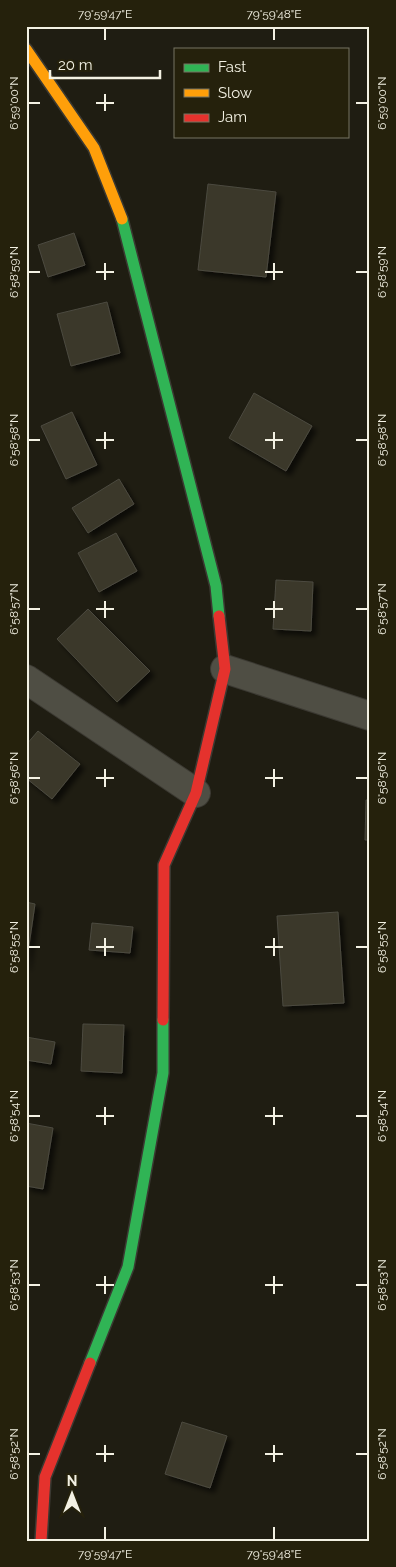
<svg xmlns="http://www.w3.org/2000/svg" width="396" height="1567" font-family="Raleway,sans-serif">
<style>
.building{fill:#3a3829;stroke:#4c4a40;filter:url(#shadow)}
.lines{fill:none;stroke-linecap:round;stroke-linejoin:round}
.street-casing{stroke:#3b3932;stroke-width:30}
.fast-casing{stroke:#3b3932;stroke-width:14}
.slow-casing{stroke:#3b3932;stroke-width:14}
.jam-casing{stroke:#3b3932;stroke-width:14}
.street{stroke:#4f4e44;stroke-width:28}
.fast{stroke:#30b455;stroke-width:11}
.slow{stroke:#ff9f0a;stroke-width:11}
.jam{stroke:#e5322d;stroke-width:11}
.ticks{fill:none;stroke:#f3f1e3;stroke-width:2}
.neatline{fill:none;stroke:#f3f1e3;stroke-width:2}
.ticks-label{font-size:12px;text-anchor:middle;fill:#f3f1e3}
</style>
<defs>
<filter id="shadow"><feDropShadow dx="4.5" dy="4.5" stdDeviation="2.5" flood-color="#0009"/></filter>
</defs>
<rect width="100%" height="100%" fill="#1f1d12"/>
<g class="building">
<path d="M 208,184 L 276,192 L 266,277 L 198,270 Z"/>
<path d="M 74,233 L 85,265 L 48,277 L 38,245 Z"/>
<path d="M 107,302 L 120,353 L 71,366 L 57,314 Z"/>
<path d="M 254,393 L 312,426 L 286,471 L 229,438 Z"/>
<path d="M 72,412 L 97,465 L 66,479 L 41,426 Z"/>
<path d="M 119,479 L 134,504 L 88,533 L 72,508 Z"/>
<path d="M 116,533 L 137,571 L 99,592 L 78,553 Z"/>
<path d="M 276,580 L 313,582 L 311,631 L 273,629 Z"/>
<path d="M 88,609 L 150,671 L 117,702 L 57,639 Z"/>
<path d="M 38,731 L 80,764 L 52,799 L 26,778 L 26,745 Z"/>
<path d="M 366,800 L 370,800 L 370,840 L 365,840 Z"/>
<path d="M 26,902 L 35,904 L 26,966 Z"/>
<path d="M 338,912 L 344,1003 L 283,1006 L 277,916 Z"/>
<path d="M 92,923 L 133,927 L 130,953 L 89,950 Z"/>
<rect x="368" y="930" width="2" height="48"/>
<path d="M 83,1024 L 124,1025 L 122,1073 L 81,1071 Z"/>
<path d="M 26,1037 L 55,1042 L 51,1064 L 26,1060 Z"/>
<path d="M 26,1123 L 53,1128 L 43,1189 L 26,1186 Z"/>
<path d="M 182,1422 L 227,1436 L 210,1488 L 165,1474 Z"/>
</g>
<g class="lines">
<g class="street-casing">
<g id="street">
<path d="M 225,669 L 370,716"/>
<path d="M 26,679 L 196,793"/>
</g>
</g>
<g class="fast-casing">
<g id="fast">
<path d="M 122,219 L 216,586 L 219,616"/>
<path d="M 90,1363 L 128,1267 L 163,1073 L 163,1020"/>
</g>
</g>
<g class="slow-casing">
<path id="slow" d="M 26,49 L 94,148 L 122,219"/>
</g>
<g class="jam-casing">
<g id="jam">
<path d="M 163,1020 L 164,865 L 196,793 L 225,669 L 219,616"/>
<path d="M 41,1541 L 45,1477 L 90,1363"/>
</g>
</g>
<use href="#street" class="street"/>
<use href="#fast" class="fast"/>
<use href="#slow" class="slow"/>
<use href="#jam" class="jam"/>
</g>
<path class="ticks" d="M 105,28 L 105,40M 274,28 L 274,40M 105,94 L 105,111M 28,103 L 40,103M 96,103 L 114,103M 356,103 L 368,103M 105,263 L 105,280M 274,263 L 274,280M 28,272 L 40,272M 96,272 L 114,272M 265,272 L 283,272M 356,272 L 368,272M 105,432 L 105,449M 274,432 L 274,449M 28,440 L 40,440M 96,440 L 114,440M 265,440 L 283,440M 356,440 L 368,440M 105,601 L 105,618M 274,601 L 274,618M 28,609 L 40,609M 96,609 L 114,609M 265,609 L 283,609M 356,609 L 368,609M 105,769 L 105,787M 274,769 L 274,787M 28,778 L 40,778M 96,778 L 114,778M 265,778 L 283,778M 356,778 L 368,778M 105,938 L 105,956M 274,938 L 274,956M 28,947 L 40,947M 96,947 L 114,947M 265,947 L 283,947M 356,947 L 368,947M 105,1107 L 105,1125M 274,1107 L 274,1125M 28,1116 L 40,1116M 96,1116 L 114,1116M 265,1116 L 283,1116M 356,1116 L 368,1116M 105,1276 L 105,1294M 274,1276 L 274,1294M 28,1285 L 40,1285M 96,1285 L 114,1285M 265,1285 L 283,1285M 356,1285 L 368,1285M 105,1445 L 105,1462M 274,1445 L 274,1462M 28,1454 L 40,1454M 96,1454 L 114,1454M 265,1454 L 283,1454M 356,1454 L 368,1454M 105,1527 L 105,1540M 274,1527 L 274,1540"/>
<rect width="396" height="1567" fill="none" stroke="#25210c" stroke-width="55"/>
<rect x="174" y="48" width="175" height="90" fill="#25210c" stroke="#777462"/>
<rect x="184" y="64" width="25" height="8" fill="#30b455" stroke="#777462"/>
<text x="218" y="72" font-size="15" fill="#f3f1e3">Fast</text>
<rect x="184" y="89" width="25" height="8" fill="#ff9f0a" stroke="#777462"/>
<text x="218" y="98" font-size="15" fill="#f3f1e3">Slow</text>
<rect x="184" y="114" width="25" height="8" fill="#e5322d" stroke="#777462"/>
<text x="218" y="122" font-size="15" fill="#f3f1e3">Jam</text>
<g transform="translate(72 1494)" stroke="#25210c" stroke-width="4" paint-order="stroke">
<path d="M0-4L9 19L0 12L-9 19Z" fill="#f3f1e3"/>
<text y="-8" font-size="14" font-weight="bold" text-anchor="middle" fill="#f3f1e3">N</text>
</g>
<path d="M50 70v8h110v-8" fill="none" stroke="#f3f1e3" stroke-width="2.5"/>
<text x="58" y="70" font-size="15" fill="#f3f1e3" stroke="#25210c" stroke-width="4" paint-order="stroke">20 m</text>
<rect x="28" y="28" width="340" height="1512" class="neatline"/>
<g class="ticks-label">
<text x="105" y="18">79°59'47"E</text>
<text x="274" y="18">79°59'48"E</text>
<text transform="translate(14 103) rotate(-90)" y="4">6°59'00"N</text>
<text transform="translate(382 103) rotate(-90)" y="4">6°59'00"N</text>
<text transform="translate(14 272) rotate(-90)" y="4">6°58'59"N</text>
<text transform="translate(382 272) rotate(-90)" y="4">6°58'59"N</text>
<text transform="translate(14 440) rotate(-90)" y="4">6°58'58"N</text>
<text transform="translate(382 440) rotate(-90)" y="4">6°58'58"N</text>
<text transform="translate(14 609) rotate(-90)" y="4">6°58'57"N</text>
<text transform="translate(382 609) rotate(-90)" y="4">6°58'57"N</text>
<text transform="translate(14 778) rotate(-90)" y="4">6°58'56"N</text>
<text transform="translate(382 778) rotate(-90)" y="4">6°58'56"N</text>
<text transform="translate(14 947) rotate(-90)" y="4">6°58'55"N</text>
<text transform="translate(382 947) rotate(-90)" y="4">6°58'55"N</text>
<text transform="translate(14 1116) rotate(-90)" y="4">6°58'54"N</text>
<text transform="translate(382 1116) rotate(-90)" y="4">6°58'54"N</text>
<text transform="translate(14 1285) rotate(-90)" y="4">6°58'53"N</text>
<text transform="translate(382 1285) rotate(-90)" y="4">6°58'53"N</text>
<text transform="translate(14 1454) rotate(-90)" y="4">6°58'52"N</text>
<text transform="translate(382 1454) rotate(-90)" y="4">6°58'52"N</text>
<text x="105" y="1558">79°59'47"E</text>
<text x="274" y="1558">79°59'48"E</text>
</g>
</svg>
